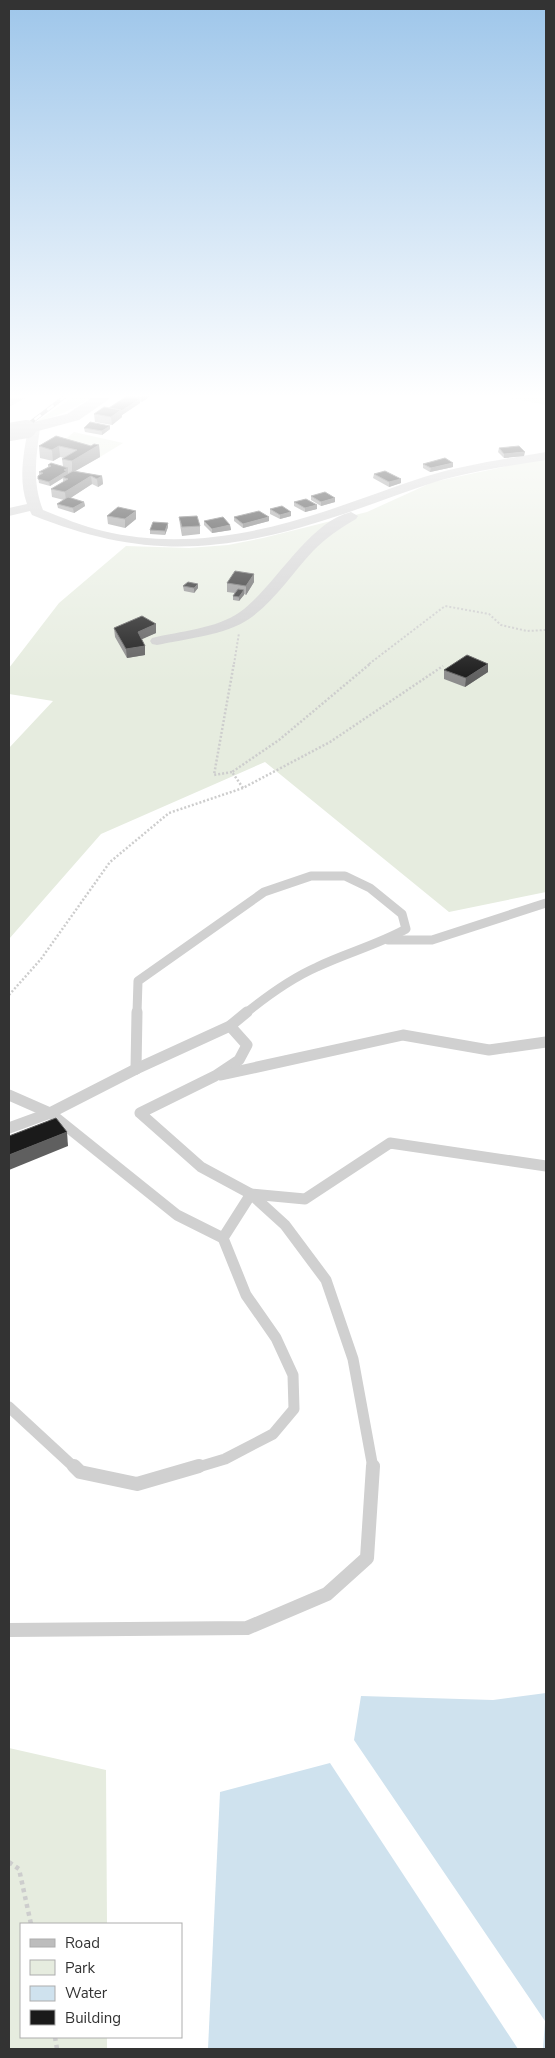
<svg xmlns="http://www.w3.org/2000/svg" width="555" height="2058" font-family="'Nunito Sans',sans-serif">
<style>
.green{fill:#e6ecdf}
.water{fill:#cfe2ee}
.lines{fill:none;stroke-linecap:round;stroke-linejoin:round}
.path-far2{stroke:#cdcdcd;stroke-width:2;stroke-dasharray:2 2;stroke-linecap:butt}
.path-far1{stroke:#cdcdcd;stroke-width:2.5;stroke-dasharray:2 2;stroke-linecap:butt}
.path{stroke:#cdcdcd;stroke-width:4.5;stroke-dasharray:4 4;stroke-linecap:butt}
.service-far3{stroke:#d0d0d0;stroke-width:7}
.service-far2{stroke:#d0d0d0;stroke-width:9}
.service-far1{stroke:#d0d0d0;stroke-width:11}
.service{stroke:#d0d0d0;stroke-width:14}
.minor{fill:#d0d0d0;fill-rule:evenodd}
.secondary{fill:#bdbdbd;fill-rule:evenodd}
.rail-casing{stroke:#888;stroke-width:4}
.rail{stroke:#fff;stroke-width:2.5;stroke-dasharray:8;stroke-linecap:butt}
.secondary-bridge{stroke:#bdbdbd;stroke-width:18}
.wall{fill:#8c8c8c}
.shaded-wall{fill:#5f5f5f}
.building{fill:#1a1a1a;stroke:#5f5f5f}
</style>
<rect width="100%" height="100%" fill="#fff"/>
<g class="green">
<path d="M 76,395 L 94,395 C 75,409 58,416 36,422 Z"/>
<path d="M 496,395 L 546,395 L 546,405 Z"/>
<path d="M 74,432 L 123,443 L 100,457 L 56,447 Z"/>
<path d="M 546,453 L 546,892 L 449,912 L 265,762 L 101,834 L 9,939 L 9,748 L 53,701 L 9,694 L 9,668 L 59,603 L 126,546 L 189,548 L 228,545 L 263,538 L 367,512 L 433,482 L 503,467 Z"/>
<path d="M 9,1748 L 106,1770 L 107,1924 L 21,1924 L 21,2037 L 107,2037 L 107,2049 L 9,2049 Z"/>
</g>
<g class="water">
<path d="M 546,1693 L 546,2049 L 543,2049 L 545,2021 L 354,1740 L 361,1696 L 493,1700 Z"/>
<path d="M 330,1763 L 518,2049 L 208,2049 L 220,1792 Z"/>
</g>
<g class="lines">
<g class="path-far2">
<path d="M 234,664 L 239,633"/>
<path d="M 369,664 L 445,606 L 489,614 L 501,625 L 527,631 L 546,630"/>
</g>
<g class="path-far1">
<path d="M 232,772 L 214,775 L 234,663"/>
<path d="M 243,788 L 232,772 L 279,740 L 371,663"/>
<path d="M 9,995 L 41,959 L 110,862 L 169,813 L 243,788 L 330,742 L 443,666"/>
</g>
<g class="path">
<path d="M 9,1862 L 19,1869 L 31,1924"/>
<path d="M 55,2037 L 57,2049"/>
</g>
<path class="service-far3" d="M 9,403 L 24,395"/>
<g class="service-far2">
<path d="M 388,940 L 432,940 L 546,903"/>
<path d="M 137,1013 L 138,981 L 264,892 L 311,876 L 345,876 L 370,888 L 402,914 L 406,929 C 377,945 346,953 317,967 C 292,978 267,996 246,1013"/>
</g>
<g class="service-far1">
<path d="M 230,1026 L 247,1045 L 239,1060 L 215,1076 L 140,1113 L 201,1167 L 251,1194 L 305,1199 L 390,1143 L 546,1166"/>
<path d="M 136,1069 L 137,1012"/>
<path d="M 136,1069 L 230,1026 L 247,1012"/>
<path d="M 221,1075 L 403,1035 L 489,1050 L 546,1042"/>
<path d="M 9,1095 L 50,1113 L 177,1215 L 223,1238"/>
<path d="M 9,1128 L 50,1113 L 136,1069"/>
<path d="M 9,1407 L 75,1468"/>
<path d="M 195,1468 L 225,1459 L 273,1434 L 294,1409 L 293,1375 L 276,1338 L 246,1295 L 223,1238 L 251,1194 L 285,1225 L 326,1280 L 353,1359 L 373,1468"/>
</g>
<g class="service">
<path d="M 74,1466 L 80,1472 L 137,1484 L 199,1466"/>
<path d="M 9,1630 L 247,1628 L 327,1594 L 367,1558 L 373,1466"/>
</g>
<g class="minor">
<path d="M 34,424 L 40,428 C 36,457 32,482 43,510 C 63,518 82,526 103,531 C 177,549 253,535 323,512 C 357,501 390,488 424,477 C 463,465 505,459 546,452 L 546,460 C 509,466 471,471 435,482 C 400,493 366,507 331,518 C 221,554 141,559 32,515 L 30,511 L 9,516 L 9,508 L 27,504 C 18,479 24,453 28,428 Z"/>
<path d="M 351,512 L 358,516 L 356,519 C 340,528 326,538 313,551 C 292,573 275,601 249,619 C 226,635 185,639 157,645 L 152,644 L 150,641 L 152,638 C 180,631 216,629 240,612 C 276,586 307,523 351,512 Z"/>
</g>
<path class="secondary" d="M 96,395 L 115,395 L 79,420 L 27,434 L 21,433 L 19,429 L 21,425 L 67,414 Z"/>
<g class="rail-casing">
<path id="rail" d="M 9,439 L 67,395"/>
</g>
<use href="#rail" class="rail"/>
<path class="secondary-bridge" d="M 9,432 L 27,429"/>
</g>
<g class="wall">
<path d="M 128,395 L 152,395 L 142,402 L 140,401 L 140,403 L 122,415 L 122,417 L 112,425 L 95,422 L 94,414 L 109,408 L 128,396 Z"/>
<path d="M 110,426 L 110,429 L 102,435 L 85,432 L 84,428 Z"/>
<path d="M 56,436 L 91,446 L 99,445 L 100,457 L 75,471 L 102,476 L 103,484 L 98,487 L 92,484 L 70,498 L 84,502 L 85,506 L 74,513 L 58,508 L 57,504 L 64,500 L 52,497 L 51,489 L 63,482 L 63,478 L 50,486 L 39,483 L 38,476 L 39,475 L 39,472 L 48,467 L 48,465 L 63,466 L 62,459 L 64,458 L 60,457 L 53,461 L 40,458 L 39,446 Z"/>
<path d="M 499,448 L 524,456 L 504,458 L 498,452 Z"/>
<path d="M 423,464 L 453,467 L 430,472 L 423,468 Z"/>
<path d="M 374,474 L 401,479 L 401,483 L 389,487 L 373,478 Z"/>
<path d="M 311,496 L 335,502 L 321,506 L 311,500 Z"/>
<path d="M 294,502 L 317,509 L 305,512 L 294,506 Z"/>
<path d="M 270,509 L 291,512 L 291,516 L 280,519 L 270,514 Z"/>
<path d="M 107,516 L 136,519 L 125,528 L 108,524 Z"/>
<path d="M 179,517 L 200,526 L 200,534 L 182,536 L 180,525 Z"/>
<path d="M 234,517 L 269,521 L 243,528 L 234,521 Z"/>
<path d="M 204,521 L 230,525 L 231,530 L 212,533 L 204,525 Z"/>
<path d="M 168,527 L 165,535 L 150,534 L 150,530 Z"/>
<path d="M 254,574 L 254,582 L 246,595 L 244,594 L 239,601 L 233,600 L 233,596 L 235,593 L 227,592 L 227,583 Z"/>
<path d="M 198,584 L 198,588 L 194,593 L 184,591 L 183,586 Z"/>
<path d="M 156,624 L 156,633 L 141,639 L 145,655 L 127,658 L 115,637 L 114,628 Z"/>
<path d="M 444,670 L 488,672 L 465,687 L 444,679 Z"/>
</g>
<g class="shaded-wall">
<path d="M 142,395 L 152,395 L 142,402 Z"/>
<path d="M 140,399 L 140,403 L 122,415 L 122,417 L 112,425 L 111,417 L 121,410 Z"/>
<path d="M 110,426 L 110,429 L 102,435 L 102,431 Z"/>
<path d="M 99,445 L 100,457 L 72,473 L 72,461 Z"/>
<path d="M 59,446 L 60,457 L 53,461 L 52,450 Z"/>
<path d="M 525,452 L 524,456 L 504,458 L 504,454 Z"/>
<path d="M 453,463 L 453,467 L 430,472 L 431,468 Z"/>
<path d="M 68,468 L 68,475 L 62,477 L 63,478 L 50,486 L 49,482 Z"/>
<path d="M 91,476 L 92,484 L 66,501 L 65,492 Z"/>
<path d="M 102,476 L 103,484 L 98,487 L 97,479 Z"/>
<path d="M 401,479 L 401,483 L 389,487 L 389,482 Z"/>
<path d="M 335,498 L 335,502 L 321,506 L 321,502 Z"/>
<path d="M 84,502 L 85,506 L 74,513 L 73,508 Z"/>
<path d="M 317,505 L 317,509 L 305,512 L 305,508 Z"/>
<path d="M 136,511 L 136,519 L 125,528 L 125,519 Z"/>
<path d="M 291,512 L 291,516 L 280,519 L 280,515 Z"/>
<path d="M 269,517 L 269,521 L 243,528 L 243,524 Z"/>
<path d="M 168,523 L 168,527 L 165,535 L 165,531 Z"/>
<path d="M 230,525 L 231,530 L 212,533 L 212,529 Z"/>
<path d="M 254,574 L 254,582 L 246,595 L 246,586 Z"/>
<path d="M 198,584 L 198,588 L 194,593 L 194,588 Z"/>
<path d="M 244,590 L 244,595 L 239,601 L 239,597 Z"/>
<path d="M 156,624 L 156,633 L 138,641 L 138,632 Z"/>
<path d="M 145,646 L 145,655 L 127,658 L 126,649 Z"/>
<path d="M 488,664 L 488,672 L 465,687 L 466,678 Z"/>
<path d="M 67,1132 L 68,1146 L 9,1170 L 9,1155 Z"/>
</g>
<g class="building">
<path d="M 127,396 L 140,399 L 121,411 L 121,410 L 109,408 Z"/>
<path d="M 104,407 L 121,410 L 111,417 L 94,414 Z"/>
<path d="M 90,422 L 110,426 L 102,431 L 84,428 Z"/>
<path d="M 56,436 L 91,446 L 94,444 L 99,445 L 72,461 L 62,459 L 77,450 L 59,446 L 52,450 L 39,446 Z"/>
<path d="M 519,446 L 525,452 L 504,454 L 499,448 Z"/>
<path d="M 445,458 L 453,463 L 431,468 L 423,464 Z"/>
<path d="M 51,463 L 68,468 L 64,470 L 67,471 L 49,482 L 38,479 L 38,476 L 43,473 L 39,472 L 51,466 L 48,465 Z"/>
<path d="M 73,471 L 102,476 L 97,479 L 91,476 L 65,492 L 51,489 L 68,479 L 62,477 Z"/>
<path d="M 385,471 L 401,479 L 389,482 L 374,474 Z"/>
<path d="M 325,492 L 335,498 L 321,502 L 311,496 Z"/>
<path d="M 68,497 L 84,502 L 73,508 L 57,504 Z"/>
<path d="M 306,499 L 317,505 L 305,508 L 294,502 Z"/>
<path d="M 282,506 L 291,512 L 280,515 L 270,509 Z"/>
<path d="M 118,507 L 136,511 L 125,519 L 107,516 Z"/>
<path d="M 259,511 L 269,517 L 243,524 L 234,517 Z"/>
<path d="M 197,516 L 200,526 L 182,527 L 179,517 Z"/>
<path d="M 223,517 L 230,525 L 212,529 L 204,521 Z"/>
<path d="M 153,522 L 168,523 L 165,531 L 150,530 Z"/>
<path d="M 235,571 L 254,574 L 246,586 L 227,583 Z"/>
<path d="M 188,582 L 198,584 L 194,588 L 183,586 Z"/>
<path d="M 238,589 L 244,590 L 239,597 L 233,596 Z"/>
<path d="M 142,616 L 156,624 L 138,632 L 145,646 L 126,649 L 114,628 Z"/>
<path d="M 467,655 L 488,664 L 466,678 L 444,670 Z"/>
<path d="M 56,1118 L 67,1132 L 9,1155 L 9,1136 Z"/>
</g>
<linearGradient id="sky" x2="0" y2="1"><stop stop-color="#9ec6ea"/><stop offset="0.58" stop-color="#fff"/><stop offset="1" stop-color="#fff" stop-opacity="0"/></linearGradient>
<rect width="555" height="683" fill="url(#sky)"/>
<rect width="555" height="2058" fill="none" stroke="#333333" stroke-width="20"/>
<rect x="20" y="1923" width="162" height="115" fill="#ffffff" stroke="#adadad"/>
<rect x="30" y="1939" width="25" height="8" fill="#bdbdbd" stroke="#adadad"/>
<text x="65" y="1948" font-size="15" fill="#333333">Road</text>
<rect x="30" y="1960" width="25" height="15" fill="#e6ecdf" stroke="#adadad"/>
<text x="65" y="1973" font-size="15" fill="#333333">Park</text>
<rect x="30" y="1986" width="25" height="15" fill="#cfe2ee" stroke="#adadad"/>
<text x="65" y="1998" font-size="15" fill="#333333">Water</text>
<rect x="30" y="2010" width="25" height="15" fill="#1a1a1a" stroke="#adadad"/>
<text x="65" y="2023" font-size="15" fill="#333333">Building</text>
</svg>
